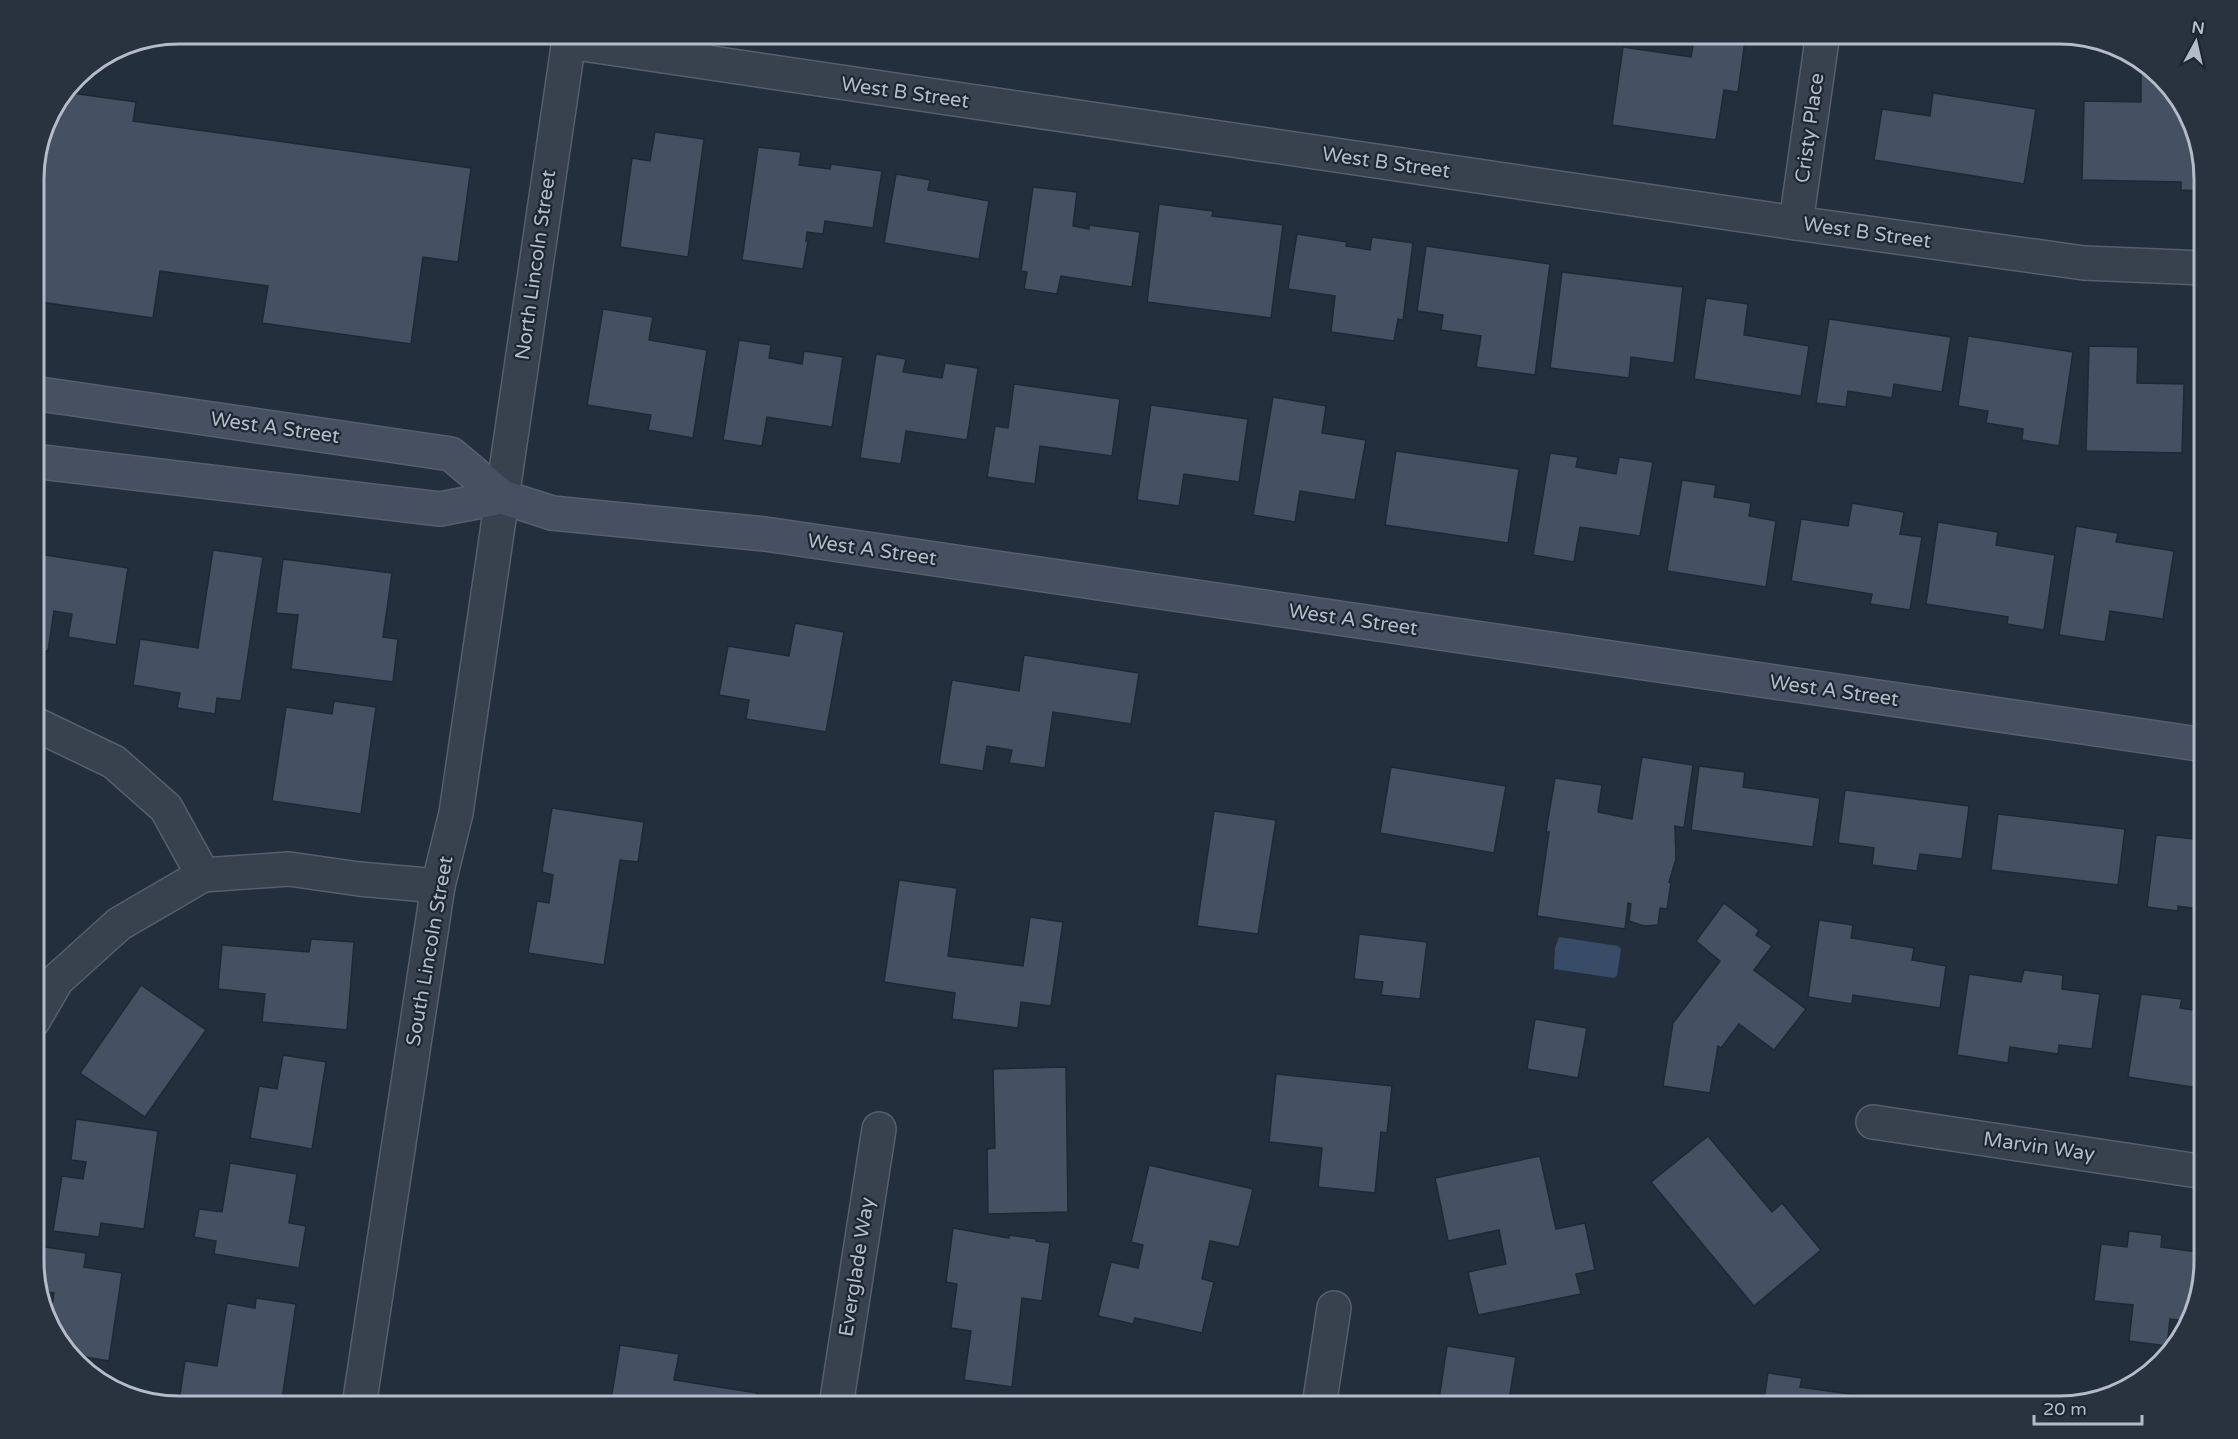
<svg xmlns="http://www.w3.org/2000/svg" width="2238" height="1439" font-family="'Varela Round',sans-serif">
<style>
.water{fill:#394c67}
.building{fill:#455162;stroke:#1f2835;stroke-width:1.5}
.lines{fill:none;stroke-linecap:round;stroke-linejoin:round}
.service-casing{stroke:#565f6c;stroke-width:22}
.minor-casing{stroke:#565f6c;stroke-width:36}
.secondary-casing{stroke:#565f6c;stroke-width:36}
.service{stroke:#38414e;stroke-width:20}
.minor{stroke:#38414e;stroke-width:33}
.secondary{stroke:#465061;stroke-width:33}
.labels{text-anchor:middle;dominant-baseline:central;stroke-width:4.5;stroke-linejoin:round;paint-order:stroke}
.street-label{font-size:20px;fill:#b4bcc9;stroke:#1d2633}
.rim{fill:none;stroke:#b4bcc9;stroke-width:3}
</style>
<rect width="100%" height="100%" fill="#242f3e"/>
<path class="water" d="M 1559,937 L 1618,946 L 1621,949 L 1617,975 L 1614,978 L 1554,969 L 1555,948 Z"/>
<g class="building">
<path d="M 1695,33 L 1746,33 L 1738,92 L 1724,90 L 1716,140 L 1612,125 L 1623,47 L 1691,57 Z"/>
<path d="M 2141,73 L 2155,73 L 2186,106 L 2205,178 L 2205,191 L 2181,190 L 2181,182 L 2082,180 L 2084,101 L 2141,102 Z"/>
<path d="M 64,92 L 136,102 L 133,121 L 471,168 L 458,262 L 423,257 L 411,344 L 262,323 L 268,286 L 160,271 L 153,318 L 33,301 L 33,170 L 48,115 Z"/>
<path d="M 1933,93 L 2036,109 L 2024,184 L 1874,160 L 1882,109 L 1930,116 Z"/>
<path d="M 655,132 L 704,139 L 688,257 L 620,247 L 632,158 L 650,161 Z"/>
<path d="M 758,147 L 801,152 L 799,165 L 830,169 L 831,164 L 882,171 L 873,228 L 825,221 L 823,234 L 807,232 L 806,241 L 808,241 L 803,269 L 742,260 Z"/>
<path d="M 896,174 L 930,180 L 928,190 L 989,201 L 979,259 L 884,243 Z"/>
<path d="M 1033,187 L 1077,192 L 1073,226 L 1089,229 L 1089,225 L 1140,232 L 1132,287 L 1061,276 L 1057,294 L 1024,289 L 1027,272 L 1021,271 Z"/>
<path d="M 1159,204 L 1213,211 L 1212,216 L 1283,225 L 1271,318 L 1147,302 Z"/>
<path d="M 1297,234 L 1347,242 L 1346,246 L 1370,250 L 1372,237 L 1413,243 L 1403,320 L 1398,319 L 1394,341 L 1331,332 L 1335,296 L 1288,289 Z"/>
<path d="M 1426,246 L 1550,264 L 1535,375 L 1476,367 L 1481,336 L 1441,330 L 1443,315 L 1417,311 Z"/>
<path d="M 1562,272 L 1683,287 L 1674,363 L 1631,357 L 1629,378 L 1550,368 Z"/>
<path d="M 1706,298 L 1748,304 L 1744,335 L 1809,346 L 1801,396 L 1694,379 Z"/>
<path d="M 603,309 L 653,317 L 649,340 L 707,350 L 693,438 L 648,430 L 651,415 L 587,405 Z"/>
<path d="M 1829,319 L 1951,337 L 1942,392 L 1894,384 L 1892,398 L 1848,391 L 1846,407 L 1816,403 Z"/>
<path d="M 1968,336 L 2073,352 L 2059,446 L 2022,440 L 2023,429 L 1986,423 L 1988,411 L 1958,406 Z"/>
<path d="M 739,340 L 771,345 L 769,358 L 802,364 L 804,351 L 843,357 L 832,427 L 767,417 L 762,446 L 723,440 Z"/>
<path d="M 2089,346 L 2138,347 L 2137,383 L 2184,384 L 2182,453 L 2086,451 Z"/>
<path d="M 876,354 L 906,359 L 903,372 L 942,378 L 945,363 L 978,368 L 967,440 L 906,431 L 901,464 L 860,458 Z"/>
<path d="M 1014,384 L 1120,399 L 1112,456 L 1040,446 L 1035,484 L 987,477 L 995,426 L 1008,428 Z"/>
<path d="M 1273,397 L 1326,406 L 1322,433 L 1366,440 L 1355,500 L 1300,491 L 1295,522 L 1253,515 Z"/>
<path d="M 1151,405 L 1248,419 L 1239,482 L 1184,474 L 1179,506 L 1137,500 Z"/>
<path d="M 1396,451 L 1519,469 L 1508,543 L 1385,525 Z"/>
<path d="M 1550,453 L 1578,457 L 1576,467 L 1616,474 L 1619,457 L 1653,462 L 1640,536 L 1580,527 L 1574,562 L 1533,555 Z"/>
<path d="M 1682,480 L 1716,485 L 1714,497 L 1751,503 L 1749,516 L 1776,521 L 1766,587 L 1667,571 Z"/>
<path d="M 1852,503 L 1904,512 L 1900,534 L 1922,537 L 1910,610 L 1870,604 L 1872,594 L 1791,581 L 1801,519 L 1848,526 Z"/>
<path d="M 1938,522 L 1998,532 L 1996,545 L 2055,555 L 2044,630 L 2007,624 L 2008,617 L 1926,604 Z"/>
<path d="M 2076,526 L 2118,533 L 2116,542 L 2174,551 L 2163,619 L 2110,611 L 2105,642 L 2059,635 Z"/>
<path d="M 213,550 L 263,557 L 241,701 L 217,698 L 215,714 L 177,708 L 180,693 L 133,685 L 140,639 L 198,648 Z"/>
<path d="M 33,553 L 128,568 L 116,645 L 68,637 L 72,614 L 54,611 L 48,651 L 33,649 Z"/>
<path d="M 283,559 L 392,573 L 383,637 L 398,639 L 393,682 L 291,669 L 298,615 L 276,613 Z"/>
<path d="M 2205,573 L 2205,654 L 2193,652 Z"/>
<path d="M 795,623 L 844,632 L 826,732 L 746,719 L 749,700 L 719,695 L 728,646 L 789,656 Z"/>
<path d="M 1024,655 L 1139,673 L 1131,724 L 1053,712 L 1045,768 L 1009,763 L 1012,750 L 987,746 L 983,771 L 939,764 L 952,680 L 1019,691 Z"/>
<path d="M 334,701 L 376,707 L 361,814 L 272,801 L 286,707 L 332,714 Z"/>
<path d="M 1642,757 L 1693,765 L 1684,828 L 1675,826 L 1676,859 L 1669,882 L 1671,883 L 1667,909 L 1660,908 L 1658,925 L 1644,926 L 1629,921 L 1631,904 L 1628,903 L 1625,929 L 1537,916 L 1549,832 L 1546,832 L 1555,778 L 1602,785 L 1598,812 L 1632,819 Z"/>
<path d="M 1699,766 L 1745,772 L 1743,787 L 1820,798 L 1813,847 L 1691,830 Z"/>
<path d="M 1391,767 L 1506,786 L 1494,853 L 1380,833 Z"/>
<path d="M 1845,790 L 1969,806 L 1962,859 L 1920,854 L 1917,871 L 1872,865 L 1874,848 L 1838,843 Z"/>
<path d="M 552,808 L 644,822 L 638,862 L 620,860 L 604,965 L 528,953 L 537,901 L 549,903 L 553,875 L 542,872 Z"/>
<path d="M 1214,811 L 1276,820 L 1258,934 L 1197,926 Z"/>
<path d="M 1998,814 L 2125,829 L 2118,885 L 1991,870 Z"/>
<path d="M 33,819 L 40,820 L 33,863 Z"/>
<path d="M 2156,835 L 2205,840 L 2205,910 L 2178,906 L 2178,911 L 2147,907 Z"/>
<path d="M 899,880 L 957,888 L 948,956 L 1023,966 L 1030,917 L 1063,922 L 1051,1006 L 1021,1002 L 1018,1028 L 952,1019 L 955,993 L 884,982 Z"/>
<path d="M 1724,903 L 1759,930 L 1756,935 L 1772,946 L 1754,970 L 1806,1009 L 1774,1050 L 1739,1024 L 1721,1048 L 1718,1046 L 1710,1093 L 1663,1086 L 1673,1023 L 1720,961 L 1696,941 Z"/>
<path d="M 1819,920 L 1853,925 L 1851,938 L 1914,948 L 1912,960 L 1946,966 L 1940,1008 L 1853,995 L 1852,1004 L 1808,997 Z"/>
<path d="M 1359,934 L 1427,942 L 1420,999 L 1381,995 L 1383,982 L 1354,979 Z"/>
<path d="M 311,939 L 354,942 L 347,1030 L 262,1022 L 265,994 L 218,989 L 222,945 L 309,952 Z"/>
<path d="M 2024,970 L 2063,975 L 2062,989 L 2100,994 L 2092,1049 L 2059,1045 L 2058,1054 L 2010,1047 L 2008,1063 L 1957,1055 L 1969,974 L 2021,982 Z"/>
<path d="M 141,985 L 206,1030 L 145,1117 L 80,1073 Z"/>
<path d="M 2141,994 L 2182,999 L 2180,1008 L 2205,1012 L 2205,1089 L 2128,1077 Z"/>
<path d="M 1535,1019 L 1587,1028 L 1578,1078 L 1527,1069 Z"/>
<path d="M 283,1055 L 326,1062 L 312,1149 L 250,1138 L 259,1086 L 277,1089 Z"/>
<path d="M 1066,1067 L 1068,1212 L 988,1214 L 987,1149 L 995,1148 L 993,1069 Z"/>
<path d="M 1276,1074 L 1392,1086 L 1387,1133 L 1381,1132 L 1375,1193 L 1318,1187 L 1322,1148 L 1269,1142 Z"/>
<path d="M 76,1119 L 158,1131 L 144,1229 L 101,1223 L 99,1237 L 53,1231 L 62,1176 L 83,1179 L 86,1162 L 71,1160 Z"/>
<path d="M 1708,1136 L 1772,1212 L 1782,1203 L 1821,1250 L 1754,1306 L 1651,1182 Z"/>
<path d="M 1540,1156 L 1556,1229 L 1585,1223 L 1595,1270 L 1576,1274 L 1581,1294 L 1478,1315 L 1468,1272 L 1506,1264 L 1499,1230 L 1448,1241 L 1435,1178 Z"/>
<path d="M 230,1163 L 297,1174 L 289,1223 L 306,1226 L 299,1268 L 214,1254 L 216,1241 L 194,1237 L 199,1209 L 222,1212 Z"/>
<path d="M 1149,1165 L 1253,1189 L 1239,1247 L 1210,1241 L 1202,1279 L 1214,1282 L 1202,1333 L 1135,1318 L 1133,1324 L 1098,1316 L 1111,1262 L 1138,1268 L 1143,1245 L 1131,1242 Z"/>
<path d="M 953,1228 L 1009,1238 L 1009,1235 L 1037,1239 L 1036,1241 L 1050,1243 L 1042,1301 L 1022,1298 L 1012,1387 L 964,1380 L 971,1331 L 951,1328 L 957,1284 L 946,1282 Z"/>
<path d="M 2129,1231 L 2162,1235 L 2161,1247 L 2205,1253 L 2205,1261 L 2187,1321 L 2170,1319 L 2167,1346 L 2129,1341 L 2133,1305 L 2094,1301 L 2101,1244 L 2127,1247 Z"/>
<path d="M 38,1246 L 86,1253 L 84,1267 L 122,1273 L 109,1361 L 73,1355 L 52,1333 L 49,1322 L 54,1293 L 40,1291 L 34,1272 Z"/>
<path d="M 256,1298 L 296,1304 L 281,1406 L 252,1406 L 180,1395 L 185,1361 L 217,1366 L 227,1303 L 255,1308 Z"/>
<path d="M 620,1345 L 679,1354 L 674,1380 L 757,1393 L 755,1406 L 610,1406 Z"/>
<path d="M 1447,1346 L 1516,1357 L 1508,1406 L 1438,1406 Z"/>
<path d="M 1768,1373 L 1802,1378 L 1800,1387 L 1900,1401 L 1899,1406 L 1763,1406 Z"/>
</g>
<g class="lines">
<g class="service-casing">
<path id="service" d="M 699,62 L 704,33"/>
</g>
<g class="minor-casing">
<g id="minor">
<path d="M 569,42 L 1796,223 L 2084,263 L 2205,268"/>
<path d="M 1796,223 L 1823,33"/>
<path d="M 33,723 L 114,762 L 166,808 L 203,875"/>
<path d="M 33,1021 L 57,980 L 119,924 L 203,875 L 289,869 L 359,879 L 438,886"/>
<path d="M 1873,1122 L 2205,1172"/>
<path d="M 359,1406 L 438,886 L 456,813 L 570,33"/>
<path d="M 836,1406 L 879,1129"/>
<path d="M 1319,1406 L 1334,1308"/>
</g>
</g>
<g class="secondary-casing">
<g id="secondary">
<path d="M 33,393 L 451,454 L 502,497 L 552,513 L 765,534 L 2205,745"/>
<path d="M 33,461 L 440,509 L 502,497"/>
</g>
</g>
<use href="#service" class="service"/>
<use href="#minor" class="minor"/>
<use href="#secondary" class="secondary"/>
</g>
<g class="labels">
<g class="street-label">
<text transform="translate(905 93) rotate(8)">West B Street</text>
<text transform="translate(1810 128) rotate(-82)">Cristy Place</text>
<text transform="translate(1386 163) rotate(8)">West B Street</text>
<text transform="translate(1867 233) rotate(8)">West B Street</text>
<text transform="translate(536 265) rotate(-82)">North Lincoln Street</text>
<text transform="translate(275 428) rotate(8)">West A Street</text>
<text transform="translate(872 550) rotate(8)">West A Street</text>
<text transform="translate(1353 620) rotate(8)">West A Street</text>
<text transform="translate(1834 691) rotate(8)">West A Street</text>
<text transform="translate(430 951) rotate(-80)">South Lincoln Street</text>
<text transform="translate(2039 1147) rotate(8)">Marvin Way</text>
<text transform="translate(857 1267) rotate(-81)">Everglade Way</text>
</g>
</g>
<path d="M0 0H2238V1439H0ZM179 44H2059A135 135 0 0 1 2194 179V1261A135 135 0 0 1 2059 1396H179A135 135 0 0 1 44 1261V179A135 135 0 0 1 179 44Z" fill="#29323f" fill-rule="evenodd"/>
<path class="rim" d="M179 44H2059A135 135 0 0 1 2194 179V1261A135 135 0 0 1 2059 1396H179A135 135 0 0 1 44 1261V179A135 135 0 0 1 179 44Z"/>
<g transform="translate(2196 42) rotate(8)" stroke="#1d2633" stroke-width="4.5" paint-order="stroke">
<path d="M0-4.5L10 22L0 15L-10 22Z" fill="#b4bcc9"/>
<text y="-9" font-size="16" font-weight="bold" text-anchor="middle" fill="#b4bcc9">N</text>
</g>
<path d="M2034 1415v9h108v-9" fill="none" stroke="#b4bcc9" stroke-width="3"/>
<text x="2043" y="1415" font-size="18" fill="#b4bcc9" stroke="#1d2633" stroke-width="4.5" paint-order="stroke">20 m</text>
</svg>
